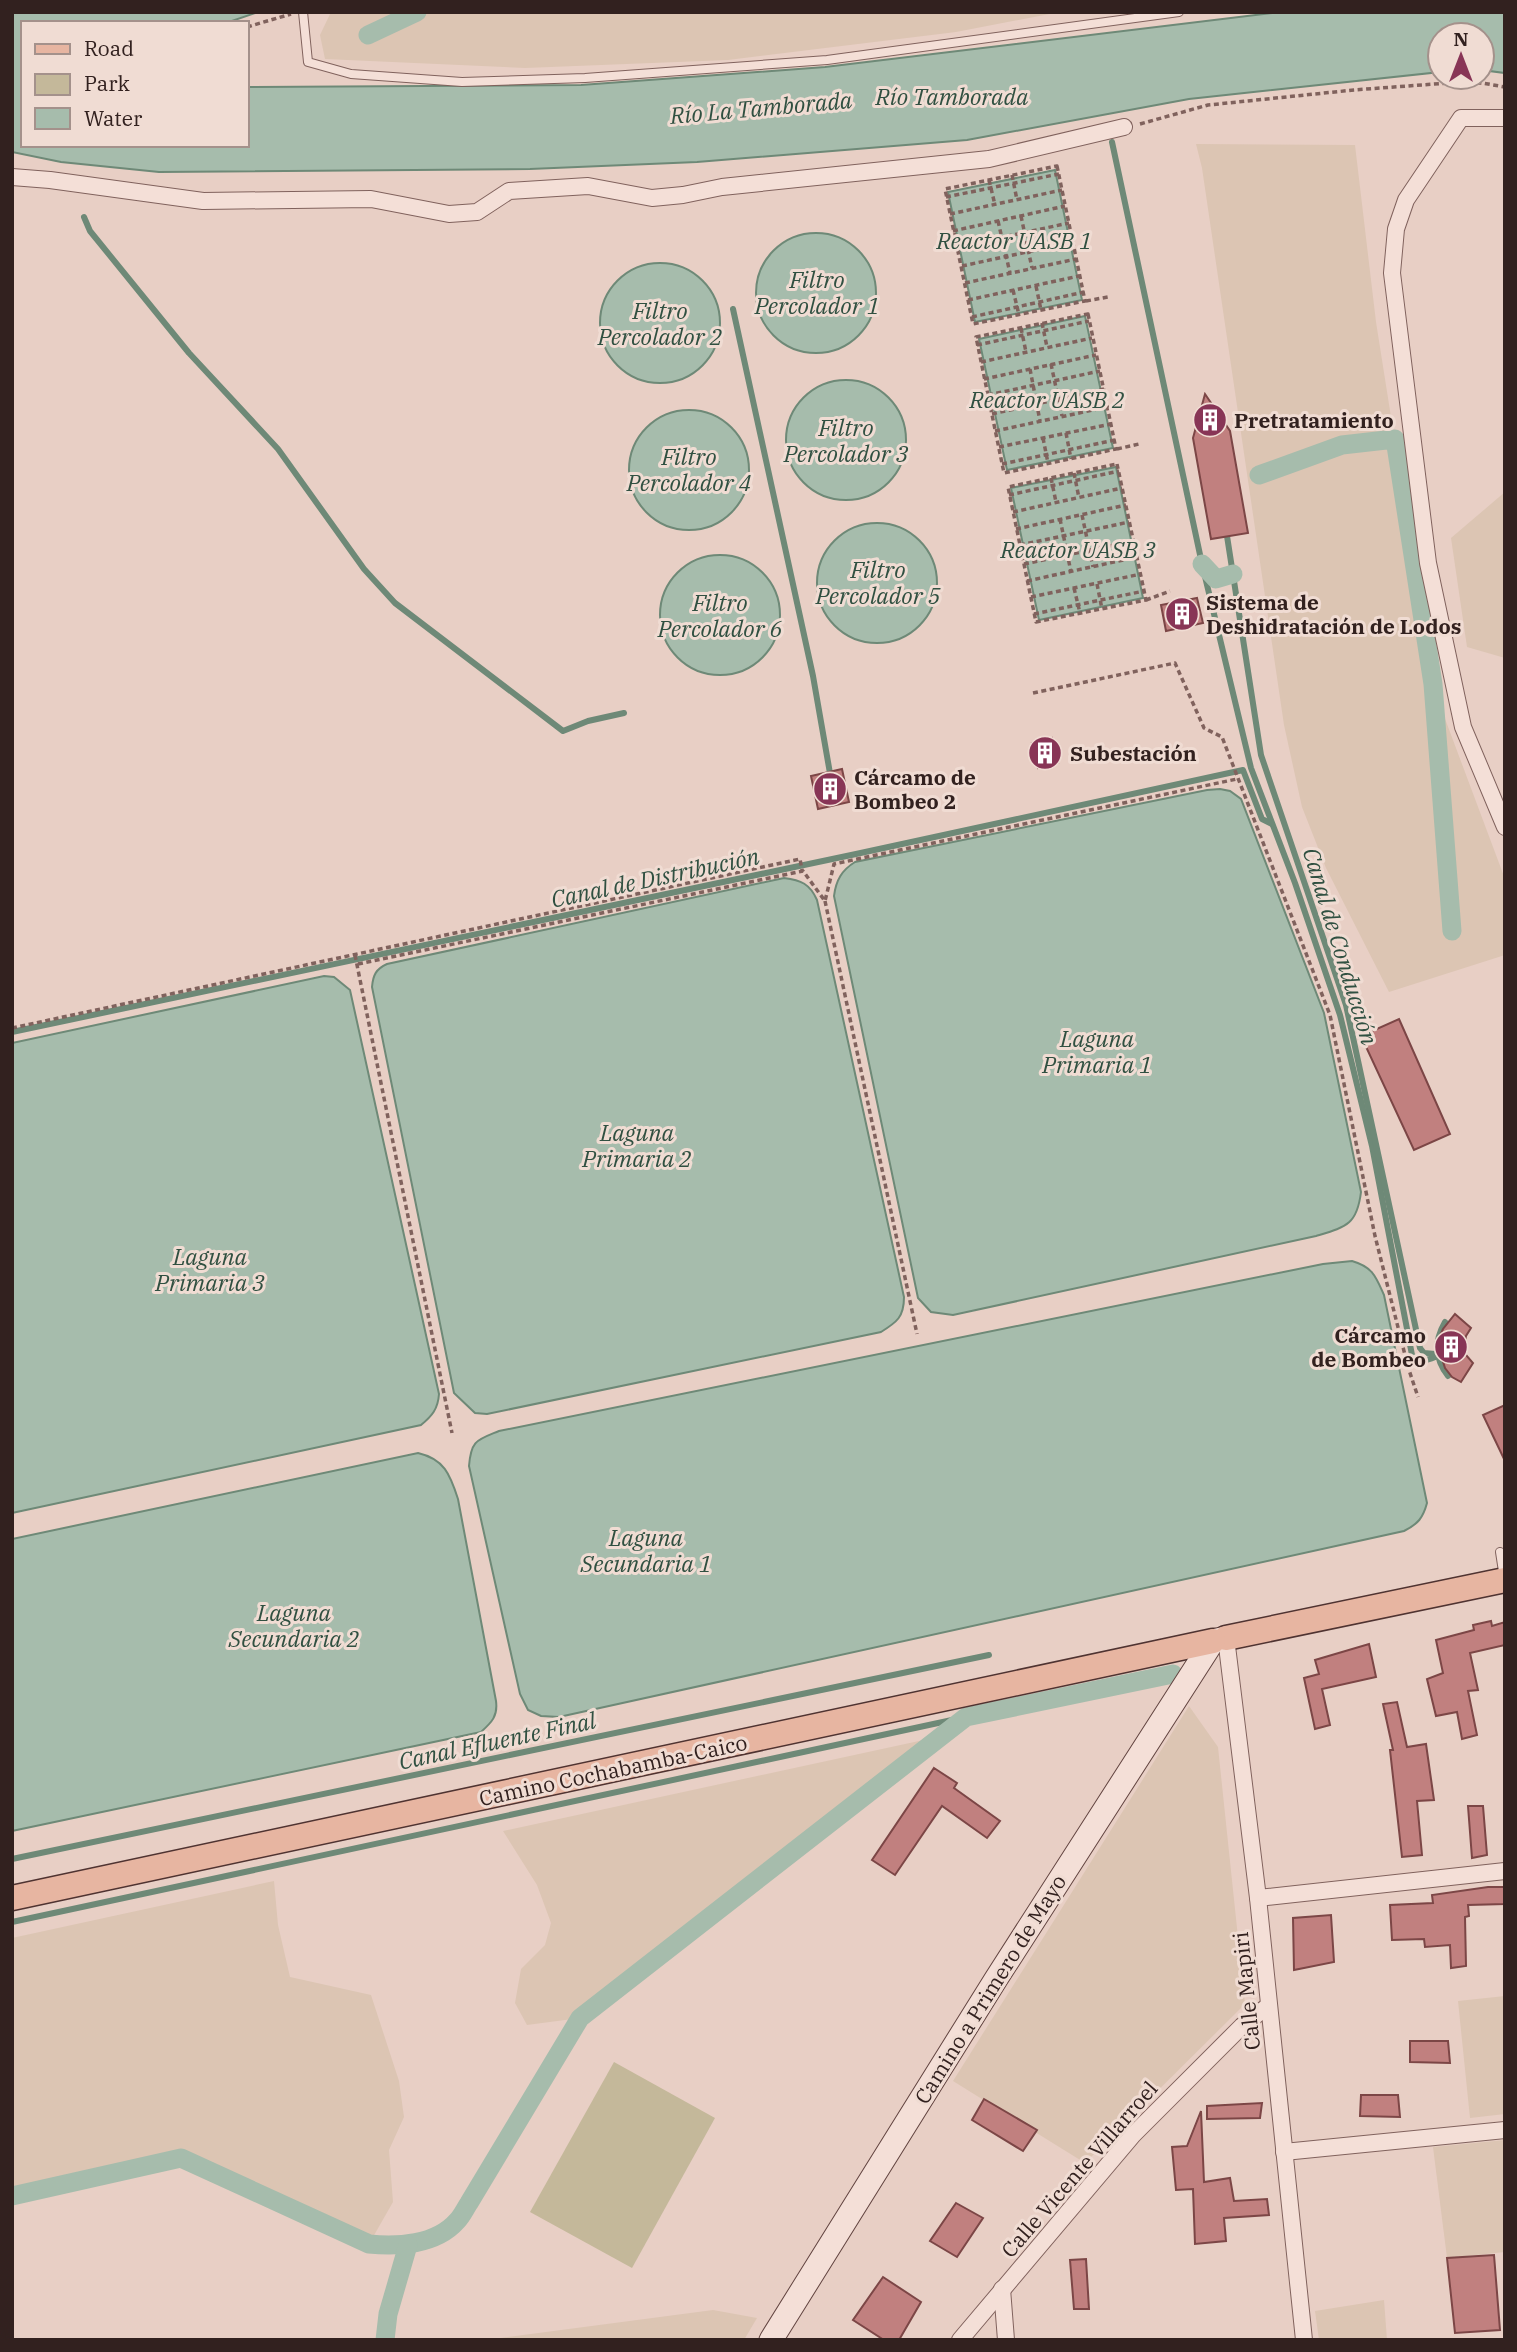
<svg xmlns="http://www.w3.org/2000/svg" width="1517" height="2352" font-family="'IBM Plex Serif',serif">
<style>
.farmland{fill:#dcc5b3}
.green{fill:#c4b89a}
.water{fill:#a6bcac;stroke:#6e8977;stroke-width:2}
.lines{fill:none;stroke-linecap:round;stroke-linejoin:round}
.stream{stroke:#6e8977;stroke-width:6}
.canal{stroke:#a6bcac;stroke-width:19}
.building{fill:#c1807f;stroke:#7c4646;stroke-width:2}
.service-casing{stroke:#80625d;stroke-width:10}
.minor-casing{stroke:#80625d;stroke-width:18}
.secondary-casing{stroke:#624440;stroke-width:25}
.primary-casing{stroke:#4f3331;stroke-width:27}
.path{stroke:#80625d;stroke-width:3.5;stroke-dasharray:5 3.5;stroke-linecap:butt}
.service{stroke:#f4dfd7;stroke-width:8}
.minor{stroke:#f4dfd7;stroke-width:16}
.secondary{stroke:#f4dfd7;stroke-width:23}
.primary{stroke:#e7b5a1;stroke-width:24}
.path-bridge{stroke:#80625d;stroke-width:3.5;stroke-dasharray:5 3.5;stroke-linecap:butt}
.labels{text-anchor:middle;dominant-baseline:central;stroke-width:6;stroke-linejoin:round;paint-order:stroke}
.poi-label{font-size:21px;font-weight:bold;fill:#32211f;stroke:#f0dcd3;text-anchor:start}
.street-label{font-size:21px;fill:#32211f;stroke:#f0dcd3}
.water-label{font-size:23px;font-style:italic;fill:#305041;stroke:#f0dcd3}
</style>
<rect width="100%" height="100%" fill="#e8cfc5"/>
<g class="farmland">
<path d="M 331,12 L 1060,12 L 956,32 L 728,60 L 525,68 L 325,59 L 320,35 Z"/>
<path d="M 1196,144 L 1355,145 L 1376,322 L 1425,632 L 1441,708 L 1505,879 L 1505,955 L 1389,992 L 1326,868 L 1302,807 L 1284,725 L 1202,168 Z"/>
<path d="M 1505,492 L 1505,658 L 1467,647 L 1451,538 Z"/>
<path d="M 1189,1706 L 1218,1747 L 1245,2004 L 1085,2163 L 953,2081 Z"/>
<path d="M 942,1736 L 580,2018 L 527,2025 L 515,2003 L 521,1969 L 545,1945 L 551,1923 L 537,1885 L 503,1831 Z"/>
<path d="M 274,1881 L 278,1925 L 290,1977 L 371,1995 L 399,2081 L 404,2117 L 389,2150 L 393,2202 L 369,2244 L 181,2158 L 12,2196 L 12,1938 Z"/>
<path d="M 1505,1996 L 1505,2114 L 1470,2118 L 1458,2001 Z"/>
<path d="M 1505,2140 L 1505,2252 L 1447,2258 L 1433,2147 Z"/>
<path d="M 1384,2300 L 1387,2340 L 1319,2340 L 1315,2311 Z"/>
<path d="M 713,2310 L 757,2318 L 744,2340 L 485,2340 Z"/>
</g>
<path class="green" d="M 614,2062 L 715,2118 L 632,2268 L 530,2212 Z"/>
<g class="water">
<path d="M 12,12 L 258,12 L 226,23 L 23,23 L 23,145 L 247,145 L 247,87 L 581,85 L 825,67 L 1281,12 L 1505,12 L 1505,73 L 1482,70 L 1482,35 L 1440,35 L 1440,72 L 1189,99 L 967,140 L 697,162 L 530,169 L 159,172 L 61,162 L 12,152 Z"/>
<path d="M 1055,170 L 1082,300 L 975,322 L 948,192 Z"/>
<circle cx="816" cy="293" r="60"/>
<circle cx="660" cy="323" r="60"/>
<path d="M 1085,316 L 1113,448 L 1007,470 L 979,339 Z"/>
<circle cx="846" cy="440" r="60"/>
<circle cx="689" cy="470" r="60"/>
<path d="M 1116,467 L 1143,598 L 1039,620 L 1011,488 Z"/>
<circle cx="877" cy="583" r="60"/>
<circle cx="720" cy="615" r="60"/>
<path d="M 1220,789 L 1230,791 L 1241,799 L 1324,1013 L 1361,1192 C 1357,1225 1346,1227 1316,1236 L 953,1315 L 931,1312 L 918,1298 L 834,896 C 836,880 842,870 855,862 L 1207,790 Z"/>
<path d="M 784,878 C 801,880 810,884 817,900 L 904,1297 C 904,1317 897,1322 881,1332 L 487,1414 L 475,1413 L 454,1393 L 372,987 C 373,975 376,969 387,964 Z"/>
<path d="M 324,976 L 334,977 L 350,990 L 439,1394 C 438,1409 432,1416 421,1425 L 12,1513 L 12,1043 Z"/>
<path d="M 1352,1261 C 1373,1267 1376,1277 1384,1295 L 1427,1503 C 1423,1518 1418,1524 1404,1531 L 559,1717 L 541,1716 L 528,1710 L 520,1694 L 469,1466 C 471,1440 477,1440 499,1431 L 1323,1264 Z"/>
<path d="M 418,1453 C 444,1459 450,1474 458,1499 L 496,1701 C 498,1716 492,1722 481,1732 L 12,1831 L 12,1539 Z"/>
</g>
<g class="lines">
<g class="stream">
<path d="M 1112,142 L 1202,564 L 1251,768 L 1295,883 L 1340,1015 L 1372,1146 L 1412,1355 C 1419,1362 1426,1361 1435,1357"/>
<path d="M 84,217 L 90,231 L 189,353 L 278,449 L 364,569 L 395,603 L 563,731 L 588,721 L 624,713"/>
<path d="M 733,309 L 813,676 L 831,779"/>
<path d="M 1227,536 L 1261,755 L 1346,1005 L 1420,1348 L 1424,1353 L 1435,1354"/>
<path d="M 12,1032 L 856,854 L 1243,770 L 1262,819 L 1272,824"/>
<path d="M 1445,1322 C 1434,1341 1434,1358 1448,1376"/>
<path d="M 12,1859 L 989,1655"/>
<path d="M 12,1922 L 966,1717"/>
</g>
<g class="canal">
<path d="M 368,35 L 417,12"/>
<path d="M 1259,475 L 1342,445 L 1395,439 L 1433,684 L 1452,931"/>
<path d="M 1202,564 L 1216,579 L 1233,574"/>
<path d="M 12,2196 L 181,2158 L 369,2244 C 397,2247 436,2245 457,2221 C 462,2216 465,2209 469,2203 L 580,2018 L 966,1717 L 1173,1674"/>
<path d="M 385,2340 L 388,2314 L 408,2245"/>
</g>
</g>
<g class="building">
<path d="M 1205,394 L 1230,431 L 1248,533 L 1211,539 L 1193,438 Z"/>
<path d="M 1197,598 L 1203,623 L 1166,631 L 1161,605 Z"/>
<path d="M 1052,738 L 1058,763 L 1038,768 L 1032,743 Z"/>
<path d="M 842,769 L 849,802 L 818,809 L 811,776 Z"/>
<path d="M 1399,1019 L 1450,1134 L 1414,1150 L 1361,1036 Z"/>
<path d="M 1455,1314 L 1471,1328 L 1466,1336 L 1464,1346 L 1466,1355 L 1473,1363 L 1461,1382 L 1452,1377 L 1445,1368 L 1439,1349 L 1439,1338 L 1443,1329 Z"/>
<path d="M 1505,1405 L 1505,1461 L 1483,1415 Z"/>
<path d="M 1491,1621 L 1492,1626 L 1505,1622 L 1505,1645 L 1470,1653 L 1478,1690 L 1468,1691 L 1477,1735 L 1462,1739 L 1457,1712 L 1436,1716 L 1427,1679 L 1443,1673 L 1436,1640 L 1474,1630 L 1473,1625 Z"/>
<path d="M 1369,1644 L 1376,1677 L 1322,1689 L 1330,1725 L 1315,1729 L 1304,1678 L 1319,1674 L 1315,1660 Z"/>
<path d="M 1397,1702 L 1407,1747 L 1426,1744 L 1434,1800 L 1417,1801 L 1422,1855 L 1402,1857 L 1390,1750 L 1393,1750 L 1383,1704 Z"/>
<path d="M 934,1768 L 957,1783 L 954,1788 L 1000,1821 L 987,1838 L 942,1806 L 895,1875 L 872,1860 Z"/>
<path d="M 1468,1806 L 1483,1806 L 1487,1855 L 1472,1858 Z"/>
<path d="M 1488,1887 L 1505,1887 L 1505,1904 L 1468,1905 L 1469,1916 L 1465,1917 L 1466,1966 L 1451,1968 L 1450,1945 L 1425,1947 L 1424,1939 L 1392,1940 L 1390,1905 L 1433,1903 L 1432,1895 Z"/>
<path d="M 1331,1915 L 1334,1962 L 1294,1970 L 1293,1918 Z"/>
<path d="M 1410,2041 L 1448,2041 L 1450,2063 L 1410,2062 Z"/>
<path d="M 1361,2095 L 1398,2095 L 1400,2117 L 1360,2116 Z"/>
<path d="M 984,2099 L 1037,2130 L 1023,2151 L 972,2120 Z"/>
<path d="M 1262,2103 L 1260,2118 L 1207,2119 L 1207,2106 Z"/>
<path d="M 1201,2111 L 1204,2182 L 1230,2178 L 1234,2201 L 1267,2199 L 1269,2215 L 1224,2218 L 1226,2241 L 1195,2244 L 1193,2189 L 1176,2190 L 1172,2147 L 1187,2146 Z"/>
<path d="M 956,2203 L 983,2218 L 957,2257 L 930,2241 Z"/>
<path d="M 1494,2255 L 1500,2330 L 1455,2333 L 1447,2258 Z"/>
<path d="M 1086,2259 L 1089,2309 L 1074,2309 L 1070,2260 Z"/>
<path d="M 883,2277 L 921,2302 L 899,2340 L 884,2340 L 853,2320 Z"/>
</g>
<g class="lines">
<g class="service-casing">
<g id="service">
<path d="M 303,12 L 308,62 L 351,74 L 462,82 L 585,78 L 827,60 L 1179,12"/>
<path d="M 1500,1552 L 1504,1578"/>
</g>
</g>
<g class="minor-casing">
<g id="minor">
<path d="M 1505,118 L 1461,118 L 1406,200 L 1396,229 L 1392,273 L 1428,563 L 1463,727 L 1505,827"/>
<path d="M 12,177 L 50,180 L 203,201 L 371,199 L 449,214 L 477,212 L 509,191 L 588,186 L 652,198 L 683,195 L 722,187 L 989,159 L 1124,127"/>
<path d="M 1226,1638 L 1258,1898 L 1304,2340"/>
<path d="M 1258,1898 L 1505,1871"/>
<path d="M 1284,2152 L 1505,2130"/>
<path d="M 1002,2289 L 1006,2340"/>
<path d="M 960,2340 L 1133,2135 L 1242,2026 L 1268,2006"/>
</g>
</g>
<g class="secondary-casing">
<path id="secondary" d="M 771,2340 L 996,1979 L 1213,1641 L 1226,1638"/>
</g>
<g class="primary-casing">
<g id="primary">
<path d="M 1226,1638 L 1505,1580"/>
<path d="M 12,1898 L 1213,1641"/>
</g>
</g>
<g class="path">
<path d="M 247,27 L 291,14"/>
<path d="M 1140,124 L 1208,105 L 1354,90 L 1449,83 L 1482,83 L 1505,87"/>
<path d="M 1057,166 L 1085,301 L 973,324 L 945,189 Z"/>
<path d="M 946,197 L 1059,174"/>
<path d="M 950,214 L 1062,190"/>
<path d="M 953,231 L 1065,206"/>
<path d="M 957,247 L 1069,223"/>
<path d="M 962,266 L 1073,242"/>
<path d="M 965,283 L 1076,259"/>
<path d="M 968,300 L 1079,276"/>
<path d="M 1086,301 L 1108,297"/>
<path d="M 1088,314 L 1116,449 L 1004,473 L 976,337 Z"/>
<path d="M 972,317 L 1084,292"/>
<path d="M 977,345 L 1089,321"/>
<path d="M 981,362 L 1092,338"/>
<path d="M 984,379 L 1096,355"/>
<path d="M 988,395 L 1100,371"/>
<path d="M 992,414 L 1104,389"/>
<path d="M 995,431 L 1107,407"/>
<path d="M 999,447 L 1111,424"/>
<path d="M 1117,449 L 1139,444"/>
<path d="M 1002,464 L 1115,440"/>
<path d="M 1117,464 L 1146,600 L 1036,622 L 1008,487 Z"/>
<path d="M 1009,495 L 1119,471"/>
<path d="M 1013,512 L 1122,488"/>
<path d="M 1016,529 L 1126,505"/>
<path d="M 1020,545 L 1129,522"/>
<path d="M 1024,564 L 1133,541"/>
<path d="M 1027,581 L 1137,557"/>
<path d="M 1031,597 L 1141,574"/>
<path d="M 1146,600 L 1170,591"/>
<path d="M 1034,614 L 1144,591"/>
<path d="M 1033,693 L 1175,663 L 1204,728 L 1222,737 L 1330,1015 L 1375,1236 L 1408,1367 L 1418,1397"/>
<path d="M 825,901 L 917,1334"/>
<path d="M 355,955 L 452,1433"/>
<path d="M 358,964 L 803,871 L 825,901 L 834,864 L 1237,779"/>
<path d="M 12,1028 L 800,859 L 802,870"/>
</g>
<use href="#service" class="service"/>
<use href="#minor" class="minor"/>
<use href="#secondary" class="secondary"/>
<use href="#primary" class="primary"/>
<g class="path-bridge">
<path d="M 1012,175 L 1017,200"/>
<path d="M 989,180 L 995,205"/>
<path d="M 1021,216 L 1032,268"/>
<path d="M 998,221 L 1010,273"/>
<path d="M 1036,286 L 1041,310"/>
<path d="M 1013,290 L 1019,315"/>
<path d="M 1042,323 L 1047,347"/>
<path d="M 1021,328 L 1026,352"/>
<path d="M 1051,364 L 1062,416"/>
<path d="M 1030,369 L 1040,421"/>
<path d="M 1066,433 L 1071,459"/>
<path d="M 1043,438 L 1048,463"/>
<path d="M 1074,473 L 1079,498"/>
<path d="M 1051,478 L 1056,502"/>
<path d="M 1082,515 L 1093,567"/>
<path d="M 1060,519 L 1071,572"/>
<path d="M 1097,584 L 1102,609"/>
<path d="M 1074,588 L 1080,613"/>
</g>
</g>
<defs>
<g id="building-disc" transform="scale(1.75)"><circle r="9.5" fill="#883556" stroke="#f0dcd3"/><path d="M-4-6H4V6H1V3H-1V6H-4ZM-2.5-4.3h1.7v1.8h-1.7ZM.8-4.3h1.7v1.8H.8ZM-2.5-1h1.7V.8h-1.7ZM.8-1h1.7V.8H.8Z" fill="#fff"/></g>
</defs>
<g fill-rule="evenodd">
<use href="#building-disc" x="1210" y="420"/>
<use href="#building-disc" x="1182" y="614"/>
<use href="#building-disc" x="1045" y="753"/>
<use href="#building-disc" x="830" y="789"/>
<use href="#building-disc" x="1451" y="1347"/>
</g>
<g class="labels">
<g class="poi-label">
<text x="1234" y="420">Pretratamiento</text>
<text x="1206" y="602">Sistema de<tspan x="1206" dy="24">Deshidratación de Lodos</tspan></text>
<text x="1070" y="753">Subestación</text>
<text x="854" y="777">Cárcamo de<tspan x="854" dy="24">Bombeo 2</tspan></text>
<text x="1426" y="1335" text-anchor="end">Cárcamo<tspan x="1426" dy="24">de Bombeo</tspan></text>
</g>
<g class="street-label">
<text transform="translate(613 1770) rotate(-12)">Camino Cochabamba-Caico</text>
<text transform="translate(990 1989) rotate(-58)">Camino a Primero de Mayo</text>
<text transform="translate(1246 1991) rotate(-96)">Calle Mapiri</text>
<text transform="translate(1079 2169) rotate(-49)">Calle Vicente Villarroel</text>
</g>
<g class="water-label">
<text x="952" y="96">Río Tamborada</text>
<text transform="translate(761 107) rotate(-5)">Río La Tamborada</text>
<text x="1014" y="240">Reactor UASB 1</text>
<text x="817" y="279">Filtro<tspan x="817" dy="26">Percolador 1</tspan></text>
<text x="660" y="310">Filtro<tspan x="660" dy="26">Percolador 2</tspan></text>
<text x="1047" y="399">Reactor UASB 2</text>
<text x="846" y="427">Filtro<tspan x="846" dy="26">Percolador 3</tspan></text>
<text x="689" y="456">Filtro<tspan x="689" dy="26">Percolador 4</tspan></text>
<text x="1078" y="549">Reactor UASB 3</text>
<text x="878" y="569">Filtro<tspan x="878" dy="26">Percolador 5</tspan></text>
<text x="720" y="602">Filtro<tspan x="720" dy="26">Percolador 6</tspan></text>
<text transform="translate(655 877) rotate(-12)">Canal de Distribución</text>
<text transform="translate(1341 946) rotate(73)">Canal de Conducción</text>
<text x="1097" y="1038">Laguna<tspan x="1097" dy="26">Primaria 1</tspan></text>
<text x="637" y="1132">Laguna<tspan x="637" dy="26">Primaria 2</tspan></text>
<text x="210" y="1256">Laguna<tspan x="210" dy="26">Primaria 3</tspan></text>
<text x="646" y="1537">Laguna<tspan x="646" dy="26">Secundaria 1</tspan></text>
<text x="294" y="1612">Laguna<tspan x="294" dy="26">Secundaria 2</tspan></text>
<text transform="translate(497 1740) rotate(-12)">Canal Efluente Final</text>
</g>
</g>
<rect width="1517" height="2352" fill="none" stroke="#32211f" stroke-width="28"/>
<rect x="21" y="21" width="228" height="126" fill="#f0dcd3" stroke="#a4918b" stroke-width="2"/>
<rect x="35" y="44" width="35" height="10" fill="#e7b5a1" stroke="#a4918b" stroke-width="2"/>
<text x="84" y="56" font-size="21" fill="#32211f">Road</text>
<rect x="35" y="74" width="35" height="21" fill="#c4b89a" stroke="#a4918b" stroke-width="2"/>
<text x="84" y="91" font-size="21" fill="#32211f">Park</text>
<rect x="35" y="108" width="35" height="21" fill="#a6bcac" stroke="#a4918b" stroke-width="2"/>
<text x="84" y="126" font-size="21" fill="#32211f">Water</text>
<g transform="translate(1461 56)"><circle r="33" fill="#f0dcd3" stroke="#a4918b" stroke-width="2"/>
<path d="M0-5L12 26L0 18L-12 26Z" fill="#883556"/>
<text y="-10" font-size="19" font-weight="bold" text-anchor="middle" fill="#32211f">N</text>
</g>
</svg>
